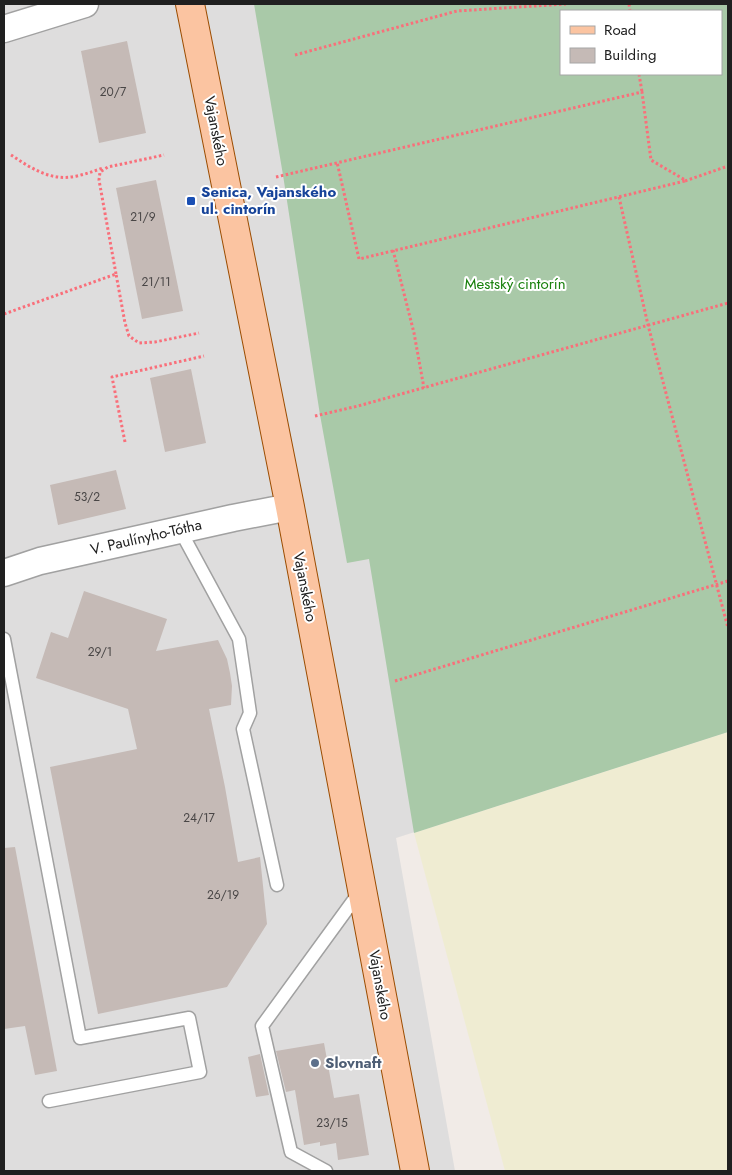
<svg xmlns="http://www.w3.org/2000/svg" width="732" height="1175" font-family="Jost,sans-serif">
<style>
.residential{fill:#dedddd;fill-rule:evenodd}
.farmland{fill:#efecd2}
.cemetery{fill:#a9c9a8;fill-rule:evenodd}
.building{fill:#c5bab6}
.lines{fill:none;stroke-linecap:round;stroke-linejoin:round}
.service-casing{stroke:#a1a1a1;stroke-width:15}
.minor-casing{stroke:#a1a1a1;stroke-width:29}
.primary-casing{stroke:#9b4c01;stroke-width:30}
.path{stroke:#f96f7a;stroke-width:3;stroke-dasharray:2.5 2.5;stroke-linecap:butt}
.service{stroke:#fff;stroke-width:12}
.minor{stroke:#fff;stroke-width:26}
.primary{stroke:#fbc4a1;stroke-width:28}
.transit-dot{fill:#1a4fb4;stroke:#fff;stroke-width:2}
.service-dot{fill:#5c6f8a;stroke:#fff;stroke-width:2}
.labels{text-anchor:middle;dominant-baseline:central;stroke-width:4;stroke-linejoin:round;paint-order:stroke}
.number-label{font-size:12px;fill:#494646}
.street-label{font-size:15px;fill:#202020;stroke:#fff}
.transit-label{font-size:15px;font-weight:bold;fill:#164399;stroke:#fff;text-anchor:start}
.park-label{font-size:15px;fill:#18800c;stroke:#fff}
.service-label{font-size:15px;font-weight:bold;fill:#4e5e75;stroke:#fff;text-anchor:start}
</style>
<rect width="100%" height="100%" fill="#f1ebe7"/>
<path class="residential" d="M 4,4 L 728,4 L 728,732 L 396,838 L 455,1171 L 4,1171 ZM 561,11 L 721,11 L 721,74 L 561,74 Z"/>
<path class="farmland" d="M 728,732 L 728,1171 L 505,1171 L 414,833 Z"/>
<path class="cemetery" d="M 254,4 L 728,4 L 728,732 L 414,833 L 369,559 L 347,563 L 320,415 L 283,175 ZM 561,11 L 721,11 L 721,74 L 561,74 Z"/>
<g class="building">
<path d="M 127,41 L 146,133 L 99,143 L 81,51 Z"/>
<path d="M 156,180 L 183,311 L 142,319 L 116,188 Z"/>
<path d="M 191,369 L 206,443 L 165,452 L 150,378 Z"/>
<path d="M 116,470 L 126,509 L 58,525 L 50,485 Z"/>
<path d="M 84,591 L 167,619 L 156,651 L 218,640 L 227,659 L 230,673 L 232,686 L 231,705 L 209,709 L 225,787 L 238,862 L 260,857 L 267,924 L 227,987 L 98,1014 L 50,767 L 137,749 L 128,709 L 36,678 L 51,632 L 68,638 Z"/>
<path d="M 15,847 L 57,1071 L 35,1075 L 25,1026 L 4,1029 L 4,848 Z"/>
<path d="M 324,1043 L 334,1098 L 359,1094 L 369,1155 L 338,1160 L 336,1143 L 320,1146 L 320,1142 L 304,1145 L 295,1090 L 286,1092 L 276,1051 Z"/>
<path d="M 260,1054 L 269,1095 L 256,1097 L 248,1057 Z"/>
</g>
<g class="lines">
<g class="service-casing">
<g id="service">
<path d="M 180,530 L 239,639 L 250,713 L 243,729 L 277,885"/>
<path d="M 4,639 L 80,1038 L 189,1018 L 200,1072 L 49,1101"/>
<path d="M 326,1171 L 291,1152 L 262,1026 L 361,890"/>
</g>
</g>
<g class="minor-casing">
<g id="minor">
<path d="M 4,29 L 85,4"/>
<path d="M 4,573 L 40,561 L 233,518 L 290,507"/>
</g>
</g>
<g class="primary-casing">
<path id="primary" d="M 190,4 L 290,507 L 415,1171"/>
</g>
<g class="path">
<path d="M 629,4 L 630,11"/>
<path d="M 295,55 L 457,11 L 566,4"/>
<path d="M 639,74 L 642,92"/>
<path d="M 11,155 C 31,168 51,182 77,176 C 86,174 94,171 103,168"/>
<path d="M 276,177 L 642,92 L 651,160 L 685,180 L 685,181 L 359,259 L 337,162"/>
<path d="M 685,181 L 728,166"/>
<path d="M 619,197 L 648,325 L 728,628"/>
<path d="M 393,250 L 414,333 L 424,388"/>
<path d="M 116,274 L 99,180 L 100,172 L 108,167 L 164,155"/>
<path d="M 4,314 L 116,274 L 125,323 L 129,336 L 139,343 L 155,342 L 199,333"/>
<path d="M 315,416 L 358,406 L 728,303"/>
<path d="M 125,442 L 112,377 L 204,356"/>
<path d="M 395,681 L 728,581"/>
</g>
<use href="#service" class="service"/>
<use href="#minor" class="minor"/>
<use href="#primary" class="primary"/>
</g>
<rect class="transit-dot" x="186" y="196" width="10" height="10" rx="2.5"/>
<circle class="service-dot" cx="315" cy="1063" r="5"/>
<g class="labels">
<g class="number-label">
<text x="113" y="92">20/7</text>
<text x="143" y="217">21/9</text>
<text x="156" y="282">21/11</text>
<text x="87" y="497">53/2</text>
<text x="100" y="652">29/1</text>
<text x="199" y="818">24/17</text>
<text x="223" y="895">26/19</text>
<text x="332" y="1123">23/15</text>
</g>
<g class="street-label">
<text transform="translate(216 131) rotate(79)">Vajanského</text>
<text transform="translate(146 537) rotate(-13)">V. Paulínyho-Tótha</text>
<text transform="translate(305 587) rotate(79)">Vajanského</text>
<text transform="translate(380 985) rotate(80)">Vajanského</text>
</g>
<g class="transit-label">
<text x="201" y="192">Senica, Vajanského<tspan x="201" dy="17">ul. cintorín</tspan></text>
</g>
<g class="park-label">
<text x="515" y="284">Mestský cintorín</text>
</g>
<g class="service-label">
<text x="325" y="1063">Slovnaft</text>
</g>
</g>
<rect width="732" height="1175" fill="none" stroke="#202020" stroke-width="10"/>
<rect x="560" y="10" width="162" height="65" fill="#ffffff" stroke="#a6a6a6"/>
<rect x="570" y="26" width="25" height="8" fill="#fbc4a1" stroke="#a6a6a6"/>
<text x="604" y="35" font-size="15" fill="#202020">Road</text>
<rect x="570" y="48" width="25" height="15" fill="#c5bab6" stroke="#a6a6a6"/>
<text x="604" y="60" font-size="15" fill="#202020">Building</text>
</svg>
